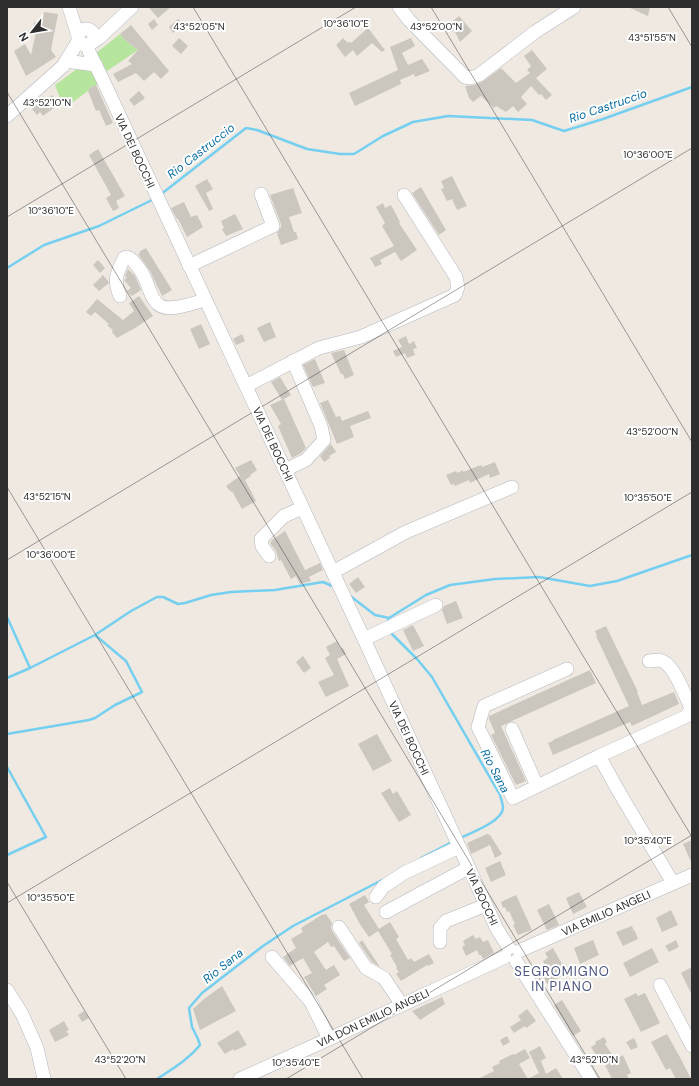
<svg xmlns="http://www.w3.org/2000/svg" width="699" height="1086" font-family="'DM Sans',sans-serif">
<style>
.green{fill:#b6e59e}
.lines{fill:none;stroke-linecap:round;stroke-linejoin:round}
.stream{stroke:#75cff0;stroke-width:2.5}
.building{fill:#cbc7bf}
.minor-casing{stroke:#b4b7c1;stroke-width:14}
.minor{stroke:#fff;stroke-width:13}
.ticks{fill:none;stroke:#2e2e2e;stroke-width:1;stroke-opacity:0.45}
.labels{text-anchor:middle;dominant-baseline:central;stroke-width:4;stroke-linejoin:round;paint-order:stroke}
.street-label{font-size:11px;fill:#2e2e2e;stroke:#fff}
.water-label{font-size:12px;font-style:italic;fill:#0d6fa3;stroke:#fff}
.quarter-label{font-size:13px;letter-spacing:1px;fill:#4d5680;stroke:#fff}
.ticks-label{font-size:10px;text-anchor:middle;fill:#2e2e2e;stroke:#fff;stroke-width:4;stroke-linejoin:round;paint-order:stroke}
</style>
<rect width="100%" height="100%" fill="#efe9e1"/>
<g class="green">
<path d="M 120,34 L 126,41 L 138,50 L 107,71 L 102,70 L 95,54 Z"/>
<path d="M 85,67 L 94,74 L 99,84 L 89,88 L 89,90 L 64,109 L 55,85 L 77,69 Z"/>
</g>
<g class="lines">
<g class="stream">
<path d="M 160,195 L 246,128 L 257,130 L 307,149 L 340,154 L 354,154 L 383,136 L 413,122 L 448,116 L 532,120 L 564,131 L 603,119 L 692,87"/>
<path d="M 7,268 L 44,245 L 99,226 L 154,199"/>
<path d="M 349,595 L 375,615 L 389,618"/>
<path d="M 7,617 L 30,668"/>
<path d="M 387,623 L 389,618 L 426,595 L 450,585 L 495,579 L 539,577 L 590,586 L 617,581 L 692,555"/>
<path d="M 389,631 L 417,659 L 432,677 L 500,795 C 501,799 503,804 503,808 C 503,821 471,833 460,838"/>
<path d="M 7,678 L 30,668 L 95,635 L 131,611 L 157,597 L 163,597 L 178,604 L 185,603 L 211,595 L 231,592 L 275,590 L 323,582 L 332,586"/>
<path d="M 7,734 L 89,720 L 95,718 L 115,705 L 142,692 L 126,661 L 95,635"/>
<path d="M 7,767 L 46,837 L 7,855"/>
<path d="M 421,858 L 452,842"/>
<path d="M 157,1079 C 172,1069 188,1060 200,1045 L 198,1039 L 192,1027 L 189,1008 L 202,993 L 263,946 L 293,926 L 382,880"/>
</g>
</g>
<g class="building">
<path d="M 148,7 L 171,7 L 158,18 Z"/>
<path d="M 628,7 L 650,7 L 648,16 Z"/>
<path d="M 44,12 L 58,14 L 51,50 L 56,57 L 26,76 L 14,51 L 25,44 L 31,55 L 36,32 L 33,31 L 34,22 L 42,24 Z"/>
<path d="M 459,16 L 472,31 L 460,42 L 454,30 L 451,32 L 446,27 Z"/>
<path d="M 154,19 L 158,25 L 152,30 L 148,24 Z"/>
<path d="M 178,19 L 183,24 L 173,33 L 169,27 Z"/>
<path d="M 131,25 L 169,71 L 161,79 L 154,72 L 144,81 L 136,73 L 118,82 L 113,74 L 132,64 L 128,61 L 138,50 L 126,41 L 120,34 Z"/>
<path d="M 368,28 L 385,50 L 382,52 L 372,43 L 357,56 L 353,50 L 345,57 L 336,45 L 343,38 L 348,43 L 349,41 L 351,43 Z"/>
<path d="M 179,38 L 188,46 L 181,54 L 172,46 Z"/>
<path d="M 411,38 L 415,46 L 402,53 L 408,65 L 422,59 L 430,71 L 415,77 L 414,74 L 400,80 L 401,84 L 355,106 L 349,93 L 398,70 L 390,47 Z"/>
<path d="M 532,50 L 547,69 L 536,78 L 552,95 L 546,100 L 541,94 L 539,95 L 531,86 L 521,97 L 527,104 L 518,112 L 513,106 L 506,112 L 496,106 L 494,108 L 481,96 L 473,102 L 469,98 L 465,86 L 474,85 L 482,82 L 501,68 L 516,83 L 530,73 L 527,70 L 531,66 L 524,56 Z"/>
<path d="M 96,85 L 113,123 L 106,126 L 99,110 L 96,111 L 88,91 L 89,90 L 89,88 Z"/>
<path d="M 139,91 L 145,98 L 134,106 L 129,100 Z"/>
<path d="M 52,95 L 57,100 L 55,102 L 58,105 L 43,116 L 40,112 L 37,115 L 32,109 L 41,101 L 42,103 Z"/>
<path d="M 98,149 L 125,196 L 116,201 L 119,208 L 113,211 L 106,198 L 111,195 L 89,155 Z"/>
<path d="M 452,176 L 467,206 L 457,210 L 452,199 L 447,201 L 441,189 L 444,188 L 441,181 Z"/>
<path d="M 207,179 L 213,189 L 206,193 L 213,209 L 209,211 L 195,186 Z"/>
<path d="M 421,187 L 446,230 L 439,235 L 412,193 Z"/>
<path d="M 293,188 L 302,213 L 289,217 L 294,232 L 296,232 L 298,239 L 281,245 L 277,233 L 281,227 L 281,224 L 270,195 Z"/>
<path d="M 184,202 L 191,217 L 197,215 L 203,227 L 187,237 L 178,219 L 177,219 L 171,208 Z"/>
<path d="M 383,203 L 385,208 L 391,205 L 400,222 L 399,223 L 417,250 L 401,261 L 395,252 L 380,260 L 382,264 L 375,267 L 370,258 L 394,246 L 382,226 L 385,223 L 376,207 Z"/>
<path d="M 235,214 L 243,229 L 226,236 L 222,229 L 224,228 L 221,221 Z"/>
<path d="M 146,248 L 172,290 L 162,296 L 150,271 L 138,254 L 140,253 L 140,251 Z"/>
<path d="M 98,260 L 105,268 L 100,273 L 93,265 Z"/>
<path d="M 128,269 L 135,276 L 141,290 L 132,296 L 127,291 L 131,288 L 124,280 L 127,278 L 125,276 Z"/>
<path d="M 103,275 L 108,281 L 109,283 L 99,291 L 93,285 Z"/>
<path d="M 139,296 L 153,316 L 135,328 L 117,338 L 112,332 L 113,330 L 107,325 L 109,324 L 95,312 L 91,316 L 86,312 L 97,299 L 123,320 L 134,311 L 129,303 Z"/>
<path d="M 270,322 L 276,337 L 264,342 L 257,328 Z"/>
<path d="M 201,324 L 210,344 L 199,349 L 190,329 Z"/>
<path d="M 242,334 L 245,341 L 236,345 L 233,339 Z"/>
<path d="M 406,336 L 409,344 L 414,341 L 417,348 L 413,349 L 415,355 L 407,358 L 405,353 L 396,357 L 393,351 L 402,347 L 398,340 Z"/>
<path d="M 344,350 L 354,375 L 345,379 L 343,374 L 341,374 L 331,353 Z"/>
<path d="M 315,359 L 325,383 L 313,387 L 303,365 Z"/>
<path d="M 280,377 L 291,395 L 282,400 L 271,382 Z"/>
<path d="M 284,399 L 306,448 L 301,453 L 292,458 L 278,426 L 281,424 L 270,405 Z"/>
<path d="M 328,400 L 336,417 L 340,416 L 342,421 L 368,411 L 371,418 L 350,426 L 354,437 L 337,444 L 320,403 Z"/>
<path d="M 331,444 L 336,452 L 329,456 L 330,458 L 324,462 L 320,456 Z"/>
<path d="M 251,460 L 257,470 L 250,475 L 251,476 L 245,480 L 256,501 L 242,509 L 232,491 L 231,492 L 226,486 L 240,476 L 235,468 Z"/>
<path d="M 495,462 L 500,474 L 490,478 L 489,474 L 470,483 L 469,480 L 455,486 L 454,484 L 451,485 L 446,475 L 456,471 L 457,473 L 463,470 L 463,472 L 476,467 L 481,465 L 482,467 Z"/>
<path d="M 285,531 L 305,570 L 320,563 L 323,570 L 309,577 L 311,581 L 300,584 L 296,576 L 291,579 L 281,560 L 279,561 L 276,551 L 270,543 L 272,540 Z"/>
<path d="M 358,577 L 365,587 L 356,593 L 349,584 Z"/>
<path d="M 456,601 L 463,618 L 447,624 L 442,610 L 444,606 Z"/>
<path d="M 413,625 L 424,646 L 413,651 L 403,630 Z"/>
<path d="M 606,626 L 638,692 L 637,692 L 642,705 L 674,692 L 679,704 L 632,726 L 630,722 L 553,755 L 548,743 L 553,741 L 553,740 L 629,706 L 596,636 L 597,636 L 595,631 Z"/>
<path d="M 337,641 L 341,649 L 343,648 L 346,654 L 337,659 L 349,686 L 326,697 L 318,682 L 334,675 L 325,658 L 330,655 L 326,647 Z"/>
<path d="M 303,656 L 311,668 L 304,673 L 296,662 Z"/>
<path d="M 590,670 L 596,683 L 501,726 L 526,781 L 516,785 L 491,735 L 495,733 L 489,719 L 489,716 Z"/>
<path d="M 377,734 L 392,761 L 373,771 L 358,744 Z"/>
<path d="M 390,788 L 393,794 L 397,791 L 411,815 L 399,822 L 381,793 Z"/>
<path d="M 487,834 L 490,835 L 502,854 L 495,858 L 490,845 L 471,854 L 467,843 Z"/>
<path d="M 692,840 L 692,864 L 683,844 Z"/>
<path d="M 500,861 L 506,875 L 491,882 L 485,868 Z"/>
<path d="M 579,892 L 587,907 L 573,914 L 566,898 Z"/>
<path d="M 365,895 L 369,902 L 364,905 L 379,929 L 390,922 L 399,937 L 396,939 L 408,960 L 411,958 L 414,962 L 429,954 L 434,963 L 428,966 L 427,965 L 401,981 L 396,974 L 399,972 L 396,968 L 397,967 L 390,955 L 392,954 L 378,931 L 369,937 L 361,926 L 349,904 Z"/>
<path d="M 516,895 L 532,930 L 518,935 L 513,925 L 515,924 L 509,911 L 507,912 L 505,907 L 503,908 L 501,902 Z"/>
<path d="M 549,904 L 559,925 L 547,930 L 537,910 Z"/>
<path d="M 671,910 L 678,925 L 662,932 L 656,918 Z"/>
<path d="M 323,914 L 324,915 L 326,914 L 332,923 L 331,927 L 332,931 L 350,958 L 344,961 L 334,946 L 331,947 L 328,942 L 314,952 L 326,970 L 334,965 L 340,975 L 324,985 L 327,989 L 316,996 L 304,977 L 312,973 L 303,958 L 290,966 L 283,957 L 296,948 L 291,939 L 303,932 L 301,928 Z"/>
<path d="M 632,926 L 634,931 L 635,931 L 638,939 L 623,946 L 616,932 Z"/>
<path d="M 473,935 L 476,939 L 480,937 L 483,942 L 488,940 L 494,953 L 483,959 L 481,955 L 479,955 L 477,950 L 466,956 L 462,947 L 465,945 L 463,941 Z"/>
<path d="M 362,940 L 380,967 L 372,962 L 359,943 Z"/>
<path d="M 593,940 L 599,955 L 580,964 L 574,948 Z"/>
<path d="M 676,940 L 679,947 L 669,952 L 665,946 Z"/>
<path d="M 553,948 L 567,973 L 547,984 L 540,971 L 546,967 L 543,961 L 548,958 L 545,953 Z"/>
<path d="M 652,948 L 659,962 L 630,977 L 623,963 Z"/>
<path d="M 692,967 L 692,995 L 681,973 Z"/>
<path d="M 222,986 L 236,1011 L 200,1030 L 193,1009 L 204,999 Z"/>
<path d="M 636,993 L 638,996 L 645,993 L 660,1023 L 641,1032 L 624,999 Z"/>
<path d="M 442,997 L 445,1004 L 420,1020 L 412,1011 Z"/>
<path d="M 562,1000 L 581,1031 L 573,1036 L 554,1005 Z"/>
<path d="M 527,1009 L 536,1021 L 526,1028 L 525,1026 L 514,1033 L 510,1027 L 521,1020 L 518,1016 Z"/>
<path d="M 84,1011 L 89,1018 L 82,1022 L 78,1015 Z"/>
<path d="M 64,1021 L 69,1030 L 66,1031 L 69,1035 L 55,1042 L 49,1030 Z"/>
<path d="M 238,1030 L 247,1045 L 234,1051 L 233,1049 L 225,1054 L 217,1043 Z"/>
<path d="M 667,1034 L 682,1061 L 691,1079 L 676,1079 L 670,1068 L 666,1070 L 651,1042 Z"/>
<path d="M 507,1036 L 510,1042 L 503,1046 L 500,1040 Z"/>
<path d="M 604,1037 L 607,1042 L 605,1044 L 615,1059 L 623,1055 L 631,1073 L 627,1075 L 629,1079 L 612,1079 L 602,1059 L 599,1060 L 591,1047 L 596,1044 L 595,1042 Z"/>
<path d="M 634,1038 L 638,1047 L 631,1050 L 626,1042 Z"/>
<path d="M 540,1046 L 546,1058 L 541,1061 L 546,1074 L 556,1068 L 563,1079 L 478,1079 L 494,1071 L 492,1067 L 500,1063 L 499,1061 L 513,1054 L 514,1055 L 525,1049 L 530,1058 L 519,1064 L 528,1079 L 539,1073 L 529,1052 Z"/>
</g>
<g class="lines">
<g class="minor-casing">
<g id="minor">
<path d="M 69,7 L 78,36"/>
<path d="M 399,7 L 409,20 L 465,77 L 471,78 L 479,75 L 535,32 L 574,7"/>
<circle cx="86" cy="37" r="8"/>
<path d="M 91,43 L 99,38 L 132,7"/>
<path d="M 87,45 L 90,54 L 101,76 L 364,639 L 486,905 L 497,929 L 509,948"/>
<path d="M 73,62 L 96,65"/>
<path d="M 7,116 L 63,66 L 79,40"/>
<path d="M 189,266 L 273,226 L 261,194"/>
<path d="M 120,296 C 113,279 117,274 124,258 L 127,257 C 132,258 135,263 138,267 C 144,274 146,281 149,289 C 151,294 153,300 157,303 C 166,314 193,303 205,300"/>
<path d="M 246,386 L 319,348 L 361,337 L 455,295 L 458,287 L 456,277 L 404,195"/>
<path d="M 285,470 L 306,460 L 324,440 L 321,426 L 293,361"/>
<path d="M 269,556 L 262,546 L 261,539 L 284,516 L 302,508"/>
<path d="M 333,572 L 406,532 L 512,487"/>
<path d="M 364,639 L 436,605"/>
<path d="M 649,661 C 652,661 656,660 659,660 C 674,662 685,696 691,708 L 687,716 L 599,756 L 619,792 L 673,883"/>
<path d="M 567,669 L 484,706 L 478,727 L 513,798 L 599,756"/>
<path d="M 512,729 L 537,786"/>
<path d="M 376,897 L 383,887 L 404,873 L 459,847"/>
<path d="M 386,912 L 468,868"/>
<path d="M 339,927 L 366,968 L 384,978 L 402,1005"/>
<path d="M 440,942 L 440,928 L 446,921 L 486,905"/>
<path d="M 519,951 L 692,875"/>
<path d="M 272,957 L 311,1002 L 329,1039"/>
<path d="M 516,961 L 591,1079"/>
<path d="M 660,985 L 692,1046"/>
<path d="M 7,990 L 22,1014 L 37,1048 L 44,1079"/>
<path d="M 240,1079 L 329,1039 L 505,957"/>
</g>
</g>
<use href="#minor" class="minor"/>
</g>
<path class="ticks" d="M 193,7 L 692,837M 431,7 L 692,442M 668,7 L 692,47M 7,92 L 600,1079M 7,217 L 356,7M 7,487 L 363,1079M 7,560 L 692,148M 7,882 L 126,1079M 7,903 L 692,492M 286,1079 L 692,835"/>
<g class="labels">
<g class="street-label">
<text transform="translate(135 151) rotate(65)">VIA DEI BOCCHI</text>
<text transform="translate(273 444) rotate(65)">VIA DEI BOCCHI</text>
<text transform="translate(409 738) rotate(65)">VIA DEI BOCCHI</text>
<text transform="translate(482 897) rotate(65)">VIA BOCCHI</text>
<text transform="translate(606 913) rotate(-24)">VIA EMILIO ANGELI</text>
<text transform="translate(373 1018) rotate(-25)">VIA DON EMILIO ANGELI</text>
</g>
<g class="water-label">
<text transform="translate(608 106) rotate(-19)">Rio Castruccio</text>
<text transform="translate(201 151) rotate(-38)">Rio Castruccio</text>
<text transform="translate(495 771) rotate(62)">Rio Sana</text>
<text transform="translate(223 966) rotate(-39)">Rio Sana</text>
</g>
<g class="quarter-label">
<text x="562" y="971">SEGROMIGNO<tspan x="562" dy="15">IN PIANO</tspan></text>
</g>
</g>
<g class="ticks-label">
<text x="346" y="27">10°36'10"E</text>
<text x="199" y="30">43°52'05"N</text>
<text x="436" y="30">43°52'00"N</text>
<text x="652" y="41">43°51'55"N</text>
<text x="47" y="106">43°52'10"N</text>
<text x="648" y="158">10°36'00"E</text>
<text x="51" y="214">10°36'10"E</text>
<text x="652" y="435">43°52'00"N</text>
<text x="47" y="500">43°52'15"N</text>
<text x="648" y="501">10°35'50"E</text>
<text x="51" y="558">10°36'00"E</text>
<text x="648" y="844">10°35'40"E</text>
<text x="51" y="901">10°35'50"E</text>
<text x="120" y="1063">43°52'20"N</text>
<text x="594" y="1063">43°52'10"N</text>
<text x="296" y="1066">10°35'40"E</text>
</g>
<rect width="699" height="1086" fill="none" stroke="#2e2e2e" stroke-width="16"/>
<g transform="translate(32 32) rotate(239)" stroke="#ffffff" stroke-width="3" paint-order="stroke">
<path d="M0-3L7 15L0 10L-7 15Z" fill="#2e2e2e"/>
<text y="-6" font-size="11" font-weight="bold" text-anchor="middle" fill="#2e2e2e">N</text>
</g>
</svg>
